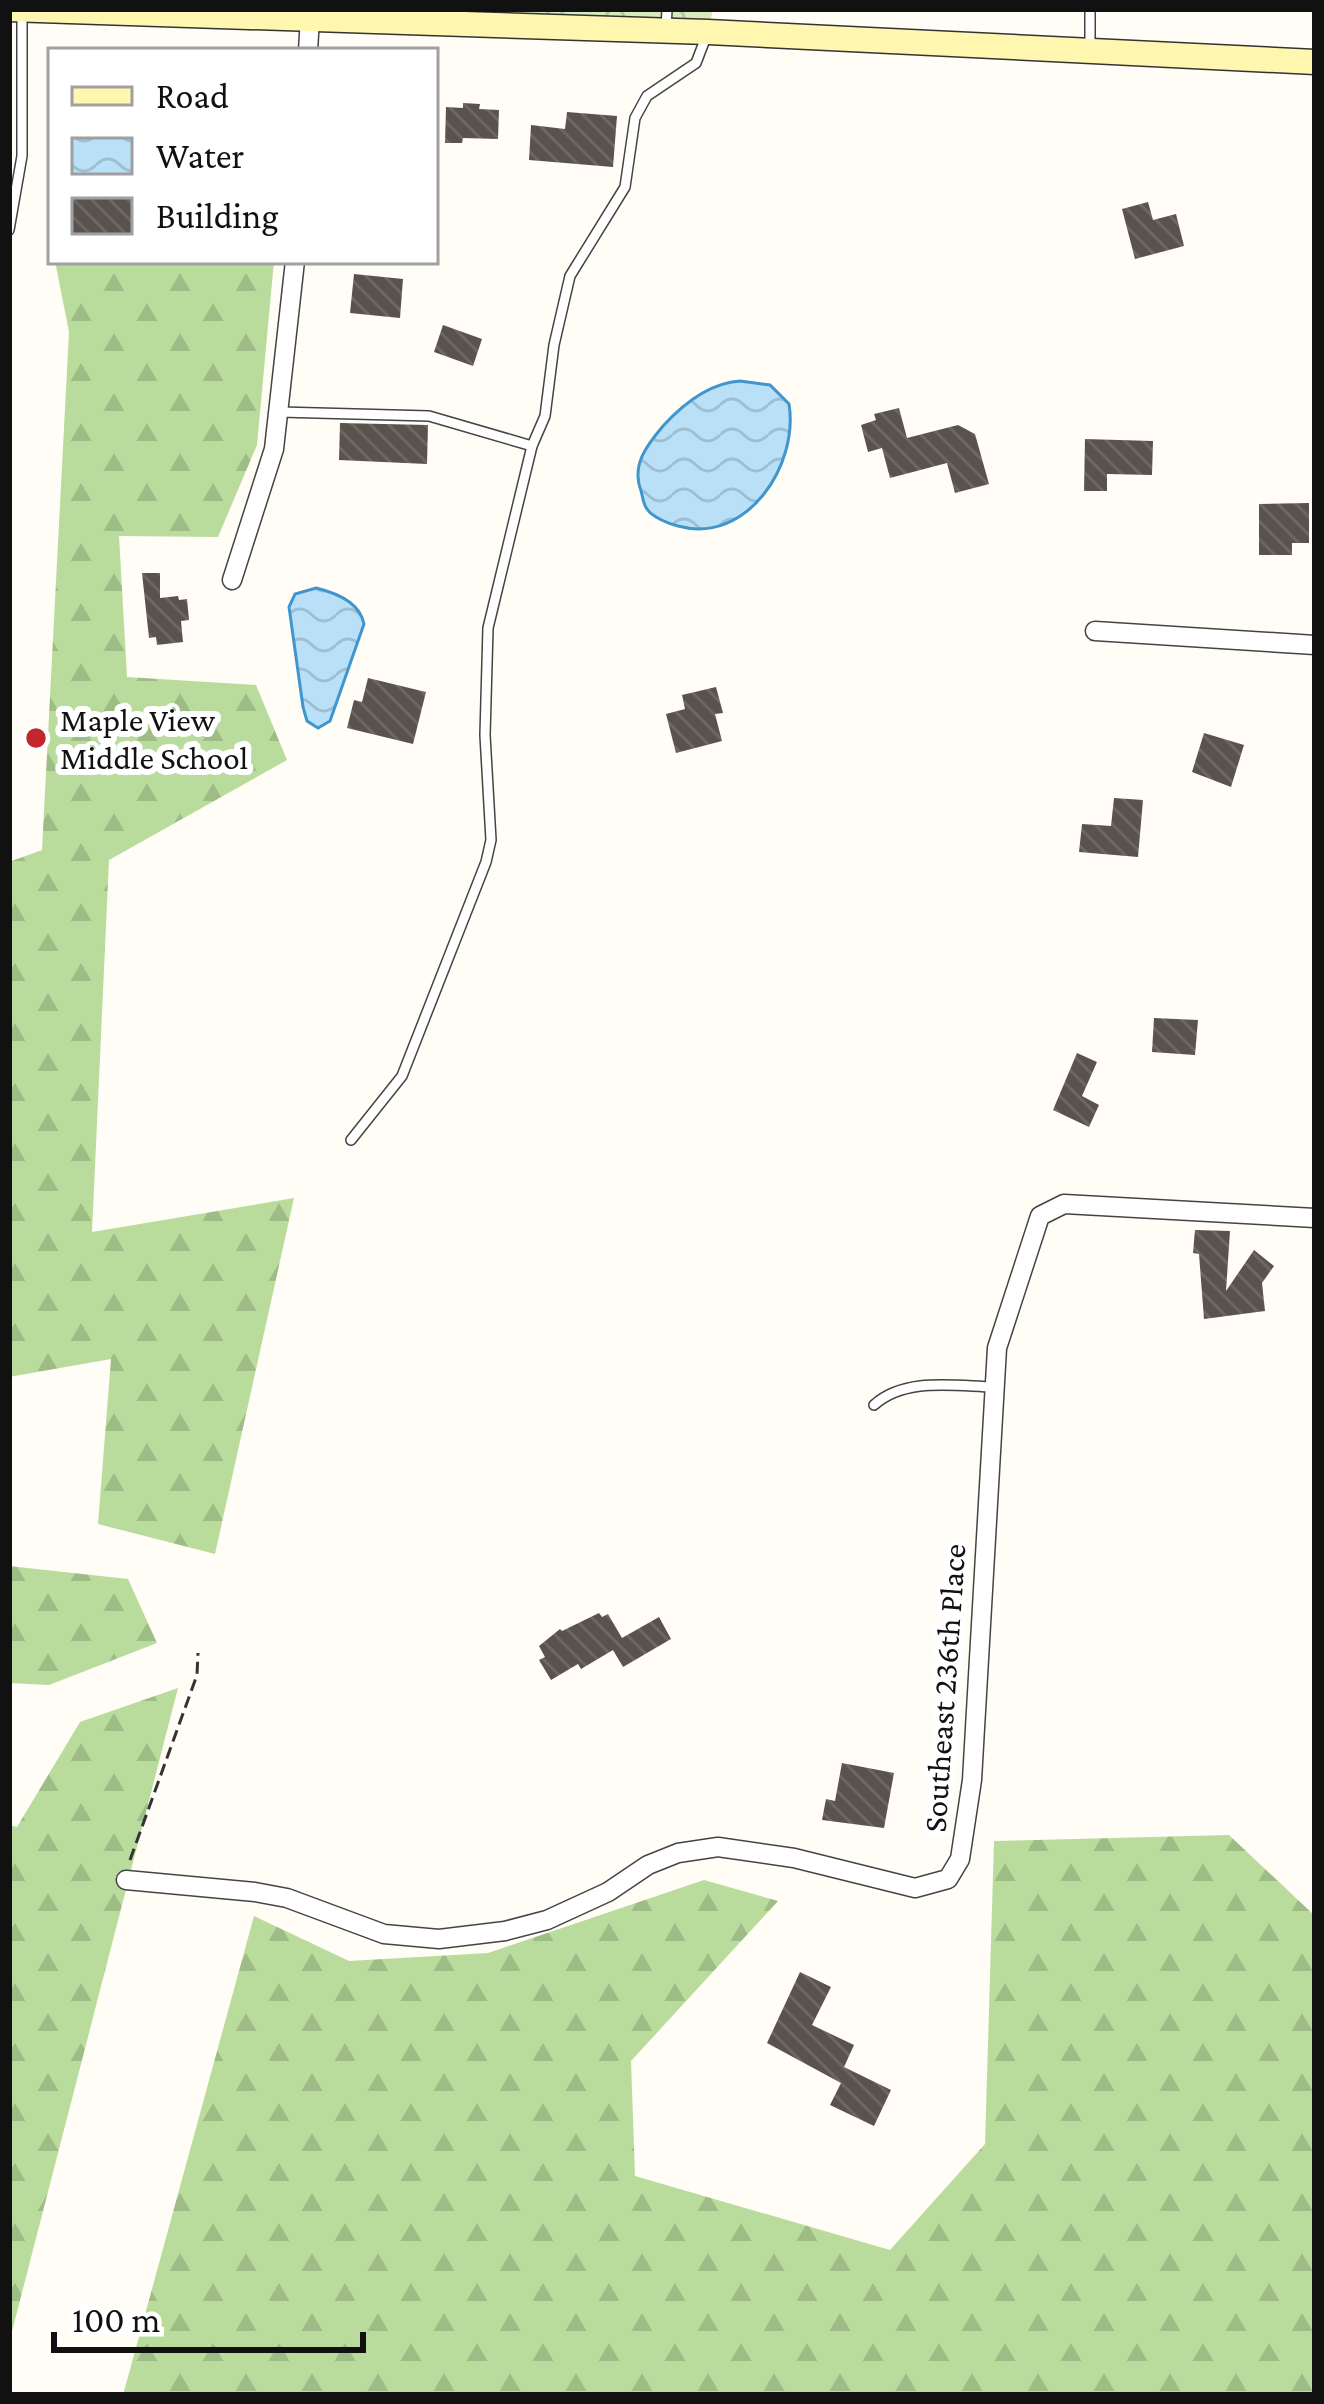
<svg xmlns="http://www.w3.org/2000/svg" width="1324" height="2404" font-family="'Crimson Pro',serif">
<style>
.forest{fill:url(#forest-firs)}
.park{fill:url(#park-crowns)}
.water{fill:url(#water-waves);stroke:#3f96cf;stroke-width:3}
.building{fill:url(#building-back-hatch)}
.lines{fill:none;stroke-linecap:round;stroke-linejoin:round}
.lane-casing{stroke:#444;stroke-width:12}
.street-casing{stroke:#444;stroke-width:21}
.secondary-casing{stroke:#333;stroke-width:27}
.path{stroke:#333;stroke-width:3;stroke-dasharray:12 6;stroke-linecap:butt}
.lane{stroke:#fff;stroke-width:9}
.street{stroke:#fff;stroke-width:18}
.secondary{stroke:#fff6b0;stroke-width:24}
.poi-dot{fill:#c4262e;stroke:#fff;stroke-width:4.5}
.labels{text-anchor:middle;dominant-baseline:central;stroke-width:12;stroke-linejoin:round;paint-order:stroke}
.poi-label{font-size:33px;fill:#111;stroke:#fff;text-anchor:start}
.street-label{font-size:33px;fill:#111;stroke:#fff}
</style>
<defs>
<pattern id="forest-firs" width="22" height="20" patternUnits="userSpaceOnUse" patternTransform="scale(3)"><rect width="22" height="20" fill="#b9dc9c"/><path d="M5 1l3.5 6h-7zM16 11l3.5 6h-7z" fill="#9ebc85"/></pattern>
<pattern id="park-crowns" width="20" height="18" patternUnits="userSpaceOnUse" patternTransform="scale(3)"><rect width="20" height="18" fill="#d5ebbd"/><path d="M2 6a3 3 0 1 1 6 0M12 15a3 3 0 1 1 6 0" fill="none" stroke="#b6c8a1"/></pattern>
<pattern id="water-waves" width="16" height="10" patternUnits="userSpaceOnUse" patternTransform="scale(3)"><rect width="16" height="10" fill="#b9e0f7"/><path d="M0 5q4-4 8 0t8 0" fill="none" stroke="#9ebfd3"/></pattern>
<pattern id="building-back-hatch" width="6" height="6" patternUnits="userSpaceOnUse" patternTransform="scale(3)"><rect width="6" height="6" fill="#5a524d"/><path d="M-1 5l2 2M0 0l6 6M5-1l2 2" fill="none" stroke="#6d6662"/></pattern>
</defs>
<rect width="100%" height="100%" fill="#fffdf5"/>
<g class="forest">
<path d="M 55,261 L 274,261 L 257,445 L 218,537 L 119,536 L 127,677 L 256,685 L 287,760 L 109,860 L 92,1232 L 294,1198 L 215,1554 L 98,1524 L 111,1359 L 9,1377 L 9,862 L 42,850 L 69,332 Z"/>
<path d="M 9,1566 L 128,1579 L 157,1643 L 49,1685 L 9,1683 Z"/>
<path d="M 178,1688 L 9,2343 L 9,1825 L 17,1827 L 80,1722 Z"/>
<path d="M 1229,1835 L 1315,1916 L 1315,2395 L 123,2395 L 254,1916 L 349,1961 L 488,1953 L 704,1880 L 778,1901 L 631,2061 L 635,2176 L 890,2250 L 985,2144 L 994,1841 Z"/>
</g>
<path class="park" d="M 388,9 L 713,9 L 710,22 Z"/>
<g class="water">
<path d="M 740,381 L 770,385 L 789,404 C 799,465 747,545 678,526 C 669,524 652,517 647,509 C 643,504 643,497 641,491 C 631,465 647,445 663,426 C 684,403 709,383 740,381 Z"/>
<path d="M 316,588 C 337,593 360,603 364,624 L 330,721 L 318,728 L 307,721 L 303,707 L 289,607 L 295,594 Z"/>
</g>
<g class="building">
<path d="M 463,103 L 480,104 L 479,109 L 499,110 L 498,139 L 463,138 L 462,143 L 445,143 L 446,107 L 463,108 Z"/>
<path d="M 567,112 L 617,116 L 613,167 L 529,160 L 531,125 L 565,129 Z"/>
<path d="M 1148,202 L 1153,220 L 1176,214 L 1184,246 L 1135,259 L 1122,209 Z"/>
<path d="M 354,274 L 403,279 L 400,318 L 350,313 Z"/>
<path d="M 443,325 L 482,339 L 473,366 L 434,352 Z"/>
<path d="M 899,408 L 907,438 L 958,425 L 975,434 L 989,484 L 955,493 L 947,463 L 890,478 L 882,448 L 868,452 L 861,425 L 876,420 L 874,414 Z"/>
<path d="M 340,423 L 428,425 L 427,464 L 339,460 Z"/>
<path d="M 1085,439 L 1153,441 L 1152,475 L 1107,474 L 1107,491 L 1084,491 Z"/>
<path d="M 1309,503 L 1309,543 L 1292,543 L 1292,555 L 1259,555 L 1259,504 Z"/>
<path d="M 142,573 L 160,573 L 160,598 L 178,596 L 179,600 L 187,599 L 189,620 L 181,621 L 183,642 L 157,645 L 156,637 L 149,638 Z"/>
<path d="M 368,678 L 426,692 L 413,744 L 347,728 L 354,700 L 362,702 Z"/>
<path d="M 716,687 L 723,713 L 715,714 L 722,741 L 676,753 L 666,714 L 685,709 L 682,695 Z"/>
<path d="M 1204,733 L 1244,745 L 1231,787 L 1192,772 Z"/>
<path d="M 1114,798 L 1143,800 L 1138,857 L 1079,852 L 1082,824 L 1111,826 Z"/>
<path d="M 1154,1018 L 1198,1020 L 1195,1055 L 1152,1052 Z"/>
<path d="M 1077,1053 L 1097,1062 L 1082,1096 L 1099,1105 L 1089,1127 L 1053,1110 Z"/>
<path d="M 1195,1230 L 1230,1231 L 1226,1291 L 1254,1250 L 1274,1266 L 1262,1283 L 1265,1311 L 1204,1319 L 1199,1254 L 1193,1253 Z"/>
<path d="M 599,1613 L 602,1617 L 608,1614 L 622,1638 L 659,1617 L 671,1639 L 623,1667 L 613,1650 L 581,1669 L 578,1664 L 551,1680 L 539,1660 L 545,1657 L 539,1646 L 560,1629 L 562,1631 Z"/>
<path d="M 842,1763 L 894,1773 L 884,1828 L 822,1820 L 826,1799 L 835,1801 Z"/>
<path d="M 800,1972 L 831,1987 L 812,2025 L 854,2045 L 844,2067 L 891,2090 L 874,2126 L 830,2105 L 841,2083 L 767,2043 Z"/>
</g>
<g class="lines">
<g class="lane-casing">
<g id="lane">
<path d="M 1090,9 L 1090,46"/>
<path d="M 666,30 L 667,9"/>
<path d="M 9,230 L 22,156 L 22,14"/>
<path d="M 280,412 L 429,416 L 532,446"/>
<path d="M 351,1140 L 402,1076 L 486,862 L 491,840 L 485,735 L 488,628 L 532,446 L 545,416 L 554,345 L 570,276 L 625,187 L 635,118 L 647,96 L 696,63 L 706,37"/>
<path d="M 874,1405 C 905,1377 955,1386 993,1387"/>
</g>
</g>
<g class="street-casing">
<g id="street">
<path d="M 308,51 L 310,17"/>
<path d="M 232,580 L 274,449 L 295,261"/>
<path d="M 1095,631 L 1315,645"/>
<path d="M 126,1880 L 255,1892 L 287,1898 L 384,1934 L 439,1939 L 505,1931 L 547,1920 L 608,1892 L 648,1865 L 678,1853 L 718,1847 L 794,1858 L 915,1888 L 948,1879 L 960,1859 L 972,1780 L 997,1348 L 1040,1216 L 1064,1204 L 1315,1218"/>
</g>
</g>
<g class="secondary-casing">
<path id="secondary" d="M 9,9 L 708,32 L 1315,62"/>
</g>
<path class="path" d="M 130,1860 L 197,1675 L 198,1653"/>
<use href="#lane" class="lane"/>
<use href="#street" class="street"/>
<use href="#secondary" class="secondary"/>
</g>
<circle class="poi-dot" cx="36" cy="738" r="12"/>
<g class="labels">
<g class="poi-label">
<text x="60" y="719">Maple View<tspan x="60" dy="38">Middle School</tspan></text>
</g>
<g class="street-label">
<text transform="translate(944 1688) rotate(-86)">Southeast 236th Place</text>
</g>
</g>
<rect width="1324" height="2404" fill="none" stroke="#111111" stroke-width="24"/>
<rect x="48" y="48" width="390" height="216" fill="#ffffff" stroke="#a0a0a0" stroke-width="3"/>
<rect x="72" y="87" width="60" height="18" fill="#fff6b0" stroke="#a0a0a0" stroke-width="3"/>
<text x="156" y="108" font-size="36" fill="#111111">Road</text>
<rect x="72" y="138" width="60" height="36" fill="url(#water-waves)" stroke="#a0a0a0" stroke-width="3"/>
<text x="156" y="168" font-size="36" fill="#111111">Water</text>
<rect x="72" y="198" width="60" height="36" fill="url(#building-back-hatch)" stroke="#a0a0a0" stroke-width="3"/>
<text x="156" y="228" font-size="36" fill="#111111">Building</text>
<path d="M54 2332v18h309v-18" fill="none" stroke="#111111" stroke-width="6"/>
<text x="72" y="2332" font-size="36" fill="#111111" stroke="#ffffff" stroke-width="9" paint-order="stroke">100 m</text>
</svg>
